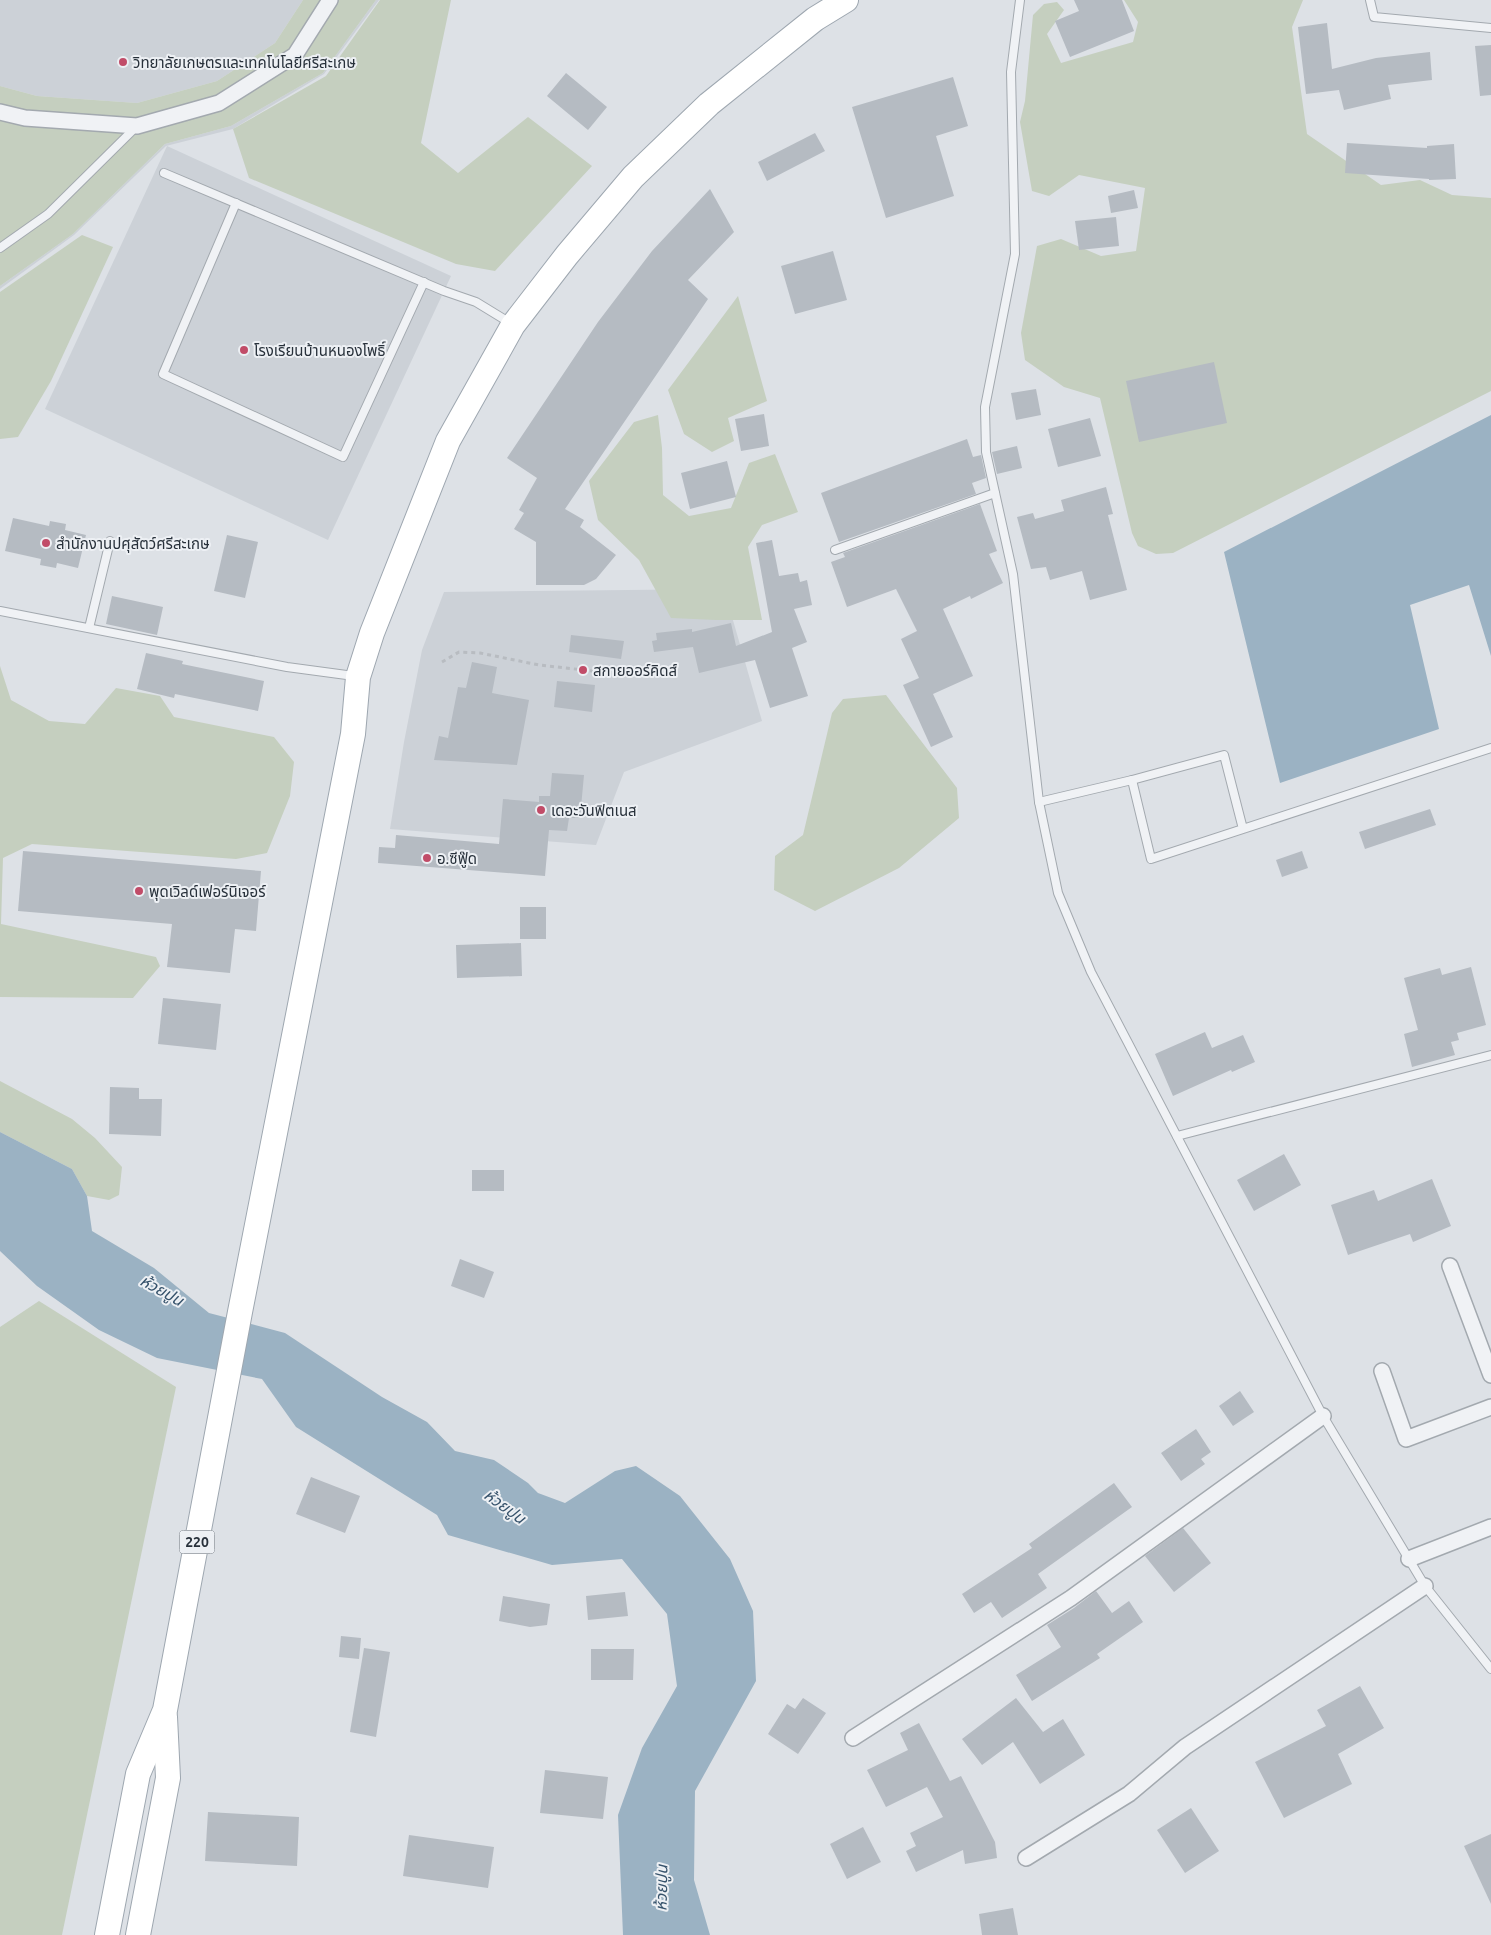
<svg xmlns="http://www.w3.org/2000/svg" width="1491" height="1935" font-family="Ubuntu,'Noto Sans Thai',sans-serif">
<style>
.built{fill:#ccd1d7}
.green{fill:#c5cfbf}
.water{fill:#9bb2c3}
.building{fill:#b5bbc2}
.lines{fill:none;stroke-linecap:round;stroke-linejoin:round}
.lane-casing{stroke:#a3a9af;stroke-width:10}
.street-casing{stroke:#a3a9af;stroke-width:18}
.primary-casing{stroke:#9ea7b0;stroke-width:26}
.path{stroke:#b8bcc1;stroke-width:3;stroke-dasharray:4 4;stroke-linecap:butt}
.lane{stroke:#f0f2f5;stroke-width:8}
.street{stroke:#f0f2f5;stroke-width:15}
.primary{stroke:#fff;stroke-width:24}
.poi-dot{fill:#c14c68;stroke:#edf0f4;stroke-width:2}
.labels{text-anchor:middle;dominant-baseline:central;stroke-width:4;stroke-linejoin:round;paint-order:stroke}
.shield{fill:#edf0f4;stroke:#636a72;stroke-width:1}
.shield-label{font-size:14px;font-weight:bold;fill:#28313b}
.poi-label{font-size:15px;fill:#28313b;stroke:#edf0f4;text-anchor:start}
.water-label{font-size:16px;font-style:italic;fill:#36526b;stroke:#edf0f4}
</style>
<rect width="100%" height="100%" fill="#dde1e6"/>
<g class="built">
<path d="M 0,0 L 303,0 L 275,43 L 217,81 L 137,103 L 37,96 L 0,86 Z"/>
<path d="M 376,0 L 379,0 L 324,74 L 233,129 L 166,146 L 74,235 L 0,289 L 0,286 L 73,234 L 165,144 L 231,126 L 323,73 Z"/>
<path d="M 167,146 L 451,276 L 328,540 L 45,409 Z"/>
<path d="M 724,589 L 762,721 L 624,772 L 596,845 L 390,829 L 404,742 L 422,650 L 444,592 Z"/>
</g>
<g class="green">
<path d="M 303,0 L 376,0 L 323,73 L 231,126 L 165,144 L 73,234 L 0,286 L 0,86 L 37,96 L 137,103 L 217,81 L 275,43 Z"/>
<path d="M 380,0 L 451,0 L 421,143 L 458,173 L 528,117 L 592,166 L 495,271 L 456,264 L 249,178 L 233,129 L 326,76 Z"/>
<path d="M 1124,0 L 1303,0 L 1292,27 L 1307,134 L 1381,185 L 1420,180 L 1452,195 L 1491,198 L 1491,391 L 1173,553 L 1156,554 L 1138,546 L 1132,533 L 1100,398 L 1064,387 L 1025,360 L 1021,333 L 1037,246 L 1061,239 L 1101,256 L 1136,251 L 1145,188 L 1079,175 L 1049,196 L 1032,191 L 1020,122 L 1025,101 L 1033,15 L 1044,4 L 1057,2 L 1064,10 L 1047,34 L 1061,63 L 1133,42 L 1138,22 Z"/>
<path d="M 82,235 L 113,247 L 51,381 L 18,437 L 0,439 L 0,292 Z"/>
<path d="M 738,296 L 767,401 L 728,418 L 734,441 L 712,452 L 684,434 L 668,390 Z"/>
<path d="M 658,415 L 662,448 L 663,495 L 689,516 L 731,508 L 749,463 L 775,454 L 798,512 L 762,525 L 748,547 L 762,620 L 716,620 L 671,618 L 639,560 L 598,520 L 589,481 L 634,422 Z"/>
<path d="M 0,666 L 11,700 L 49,721 L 85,724 L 116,688 L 160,696 L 174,717 L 274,737 L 294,762 L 290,796 L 267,853 L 236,859 L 32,844 L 3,858 L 1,924 L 156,957 L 160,966 L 133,998 L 0,997 Z"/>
<path d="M 886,695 L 957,788 L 959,818 L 899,868 L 815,911 L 774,890 L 775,856 L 803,835 L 832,713 L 843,699 Z"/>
<path d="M 0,1081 L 72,1119 L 95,1138 L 122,1167 L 119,1195 L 109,1200 L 87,1196 L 72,1169 L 0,1132 Z"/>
<path d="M 39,1301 L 176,1387 L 62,1935 L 0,1935 L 0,1327 Z"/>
</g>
<g class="water">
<path d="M 1491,415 L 1491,656 L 1469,585 L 1410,605 L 1439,729 L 1280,783 L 1224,552 Z"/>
<path d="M 0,1132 L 72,1169 L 87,1196 L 92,1231 L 154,1268 L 209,1313 L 285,1333 L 382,1397 L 427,1422 L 455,1451 L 494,1460 L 528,1483 L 538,1493 L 565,1503 L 615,1471 L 636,1466 L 680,1496 L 730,1559 L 753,1611 L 756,1681 L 695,1791 L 694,1880 L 710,1935 L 623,1935 L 618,1815 L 642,1748 L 677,1686 L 667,1614 L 622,1559 L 552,1565 L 448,1535 L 437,1515 L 296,1427 L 262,1379 L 157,1358 L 99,1330 L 37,1286 L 0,1251 Z"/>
</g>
<g class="building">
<path d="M 1074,0 L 1122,0 L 1134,31 L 1070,57 L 1055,21 L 1079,11 Z"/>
<path d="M 1327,23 L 1332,69 L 1376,58 L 1430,52 L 1432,80 L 1388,85 L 1391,99 L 1344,110 L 1339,90 L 1306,94 L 1298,27 Z"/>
<path d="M 1491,45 L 1491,95 L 1480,96 L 1475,46 Z"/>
<path d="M 566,73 L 607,107 L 588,130 L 547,96 Z"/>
<path d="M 953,77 L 968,126 L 936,136 L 954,196 L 886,218 L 852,107 Z"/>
<path d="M 815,133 L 825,151 L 767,181 L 758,162 Z"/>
<path d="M 1347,143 L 1427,148 L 1427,146 L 1454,144 L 1456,179 L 1429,180 L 1429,179 L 1345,173 Z"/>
<path d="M 710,189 L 734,232 L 688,280 L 708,299 L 565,509 L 584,520 L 580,527 L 616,555 L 596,579 L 584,585 L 536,585 L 536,542 L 514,529 L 524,513 L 519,510 L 537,478 L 507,458 L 598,322 L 652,251 Z"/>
<path d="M 1134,190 L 1138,208 L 1111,213 L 1108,196 Z"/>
<path d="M 1116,217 L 1119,246 L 1079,250 L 1075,221 Z"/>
<path d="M 833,251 L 847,300 L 795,314 L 781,266 Z"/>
<path d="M 1214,362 L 1227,423 L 1139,442 L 1126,381 Z"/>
<path d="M 1036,389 L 1041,415 L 1016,420 L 1011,393 Z"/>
<path d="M 764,414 L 769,446 L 741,451 L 735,419 Z"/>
<path d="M 1090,418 L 1101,456 L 1058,467 L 1048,429 Z"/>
<path d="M 967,439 L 973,457 L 981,455 L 986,478 L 972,483 L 976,494 L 839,542 L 821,493 Z"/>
<path d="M 1017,446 L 1022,468 L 997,474 L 992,452 Z"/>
<path d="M 727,461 L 736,497 L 690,509 L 681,473 Z"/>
<path d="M 1106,487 L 1113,514 L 1108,515 L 1127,590 L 1090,600 L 1082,571 L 1050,580 L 1046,567 L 1031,569 L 1017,517 L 1033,513 L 1035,519 L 1064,511 L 1061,500 Z"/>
<path d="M 980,504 L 997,551 L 989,554 L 1003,583 L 971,599 L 970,596 L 943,609 L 973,676 L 933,694 L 953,737 L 931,747 L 903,685 L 919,678 L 901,639 L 917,631 L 896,589 L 847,607 L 831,562 L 845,557 L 843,553 Z"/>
<path d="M 13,518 L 49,526 L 50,521 L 66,524 L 65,530 L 86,535 L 78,568 L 57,563 L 56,568 L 40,565 L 41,559 L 5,551 Z"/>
<path d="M 227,535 L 258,542 L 245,598 L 214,591 Z"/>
<path d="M 772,540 L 779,576 L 798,573 L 800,582 L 807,580 L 812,605 L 794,609 L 807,642 L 792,648 L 808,696 L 770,708 L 755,660 L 699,673 L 693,647 L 654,652 L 652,641 L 657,640 L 656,633 L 692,629 L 692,632 L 731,623 L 736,646 L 772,632 L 756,543 Z"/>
<path d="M 112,596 L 163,607 L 157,635 L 106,624 Z"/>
<path d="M 571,635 L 624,641 L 621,659 L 569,652 Z"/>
<path d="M 146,653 L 183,661 L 182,664 L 264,681 L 258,711 L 175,694 L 174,698 L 137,689 Z"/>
<path d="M 472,662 L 497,667 L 492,693 L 529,700 L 517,765 L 434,760 L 439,736 L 448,738 L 458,687 L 466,688 Z"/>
<path d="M 557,681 L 595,685 L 592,712 L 554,707 Z"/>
<path d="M 552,773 L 584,775 L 580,818 L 569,818 L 567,831 L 549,830 L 545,876 L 378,863 L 379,847 L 395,848 L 396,835 L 499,844 L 503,799 L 539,802 L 539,796 L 550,796 Z"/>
<path d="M 1430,809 L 1436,825 L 1365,849 L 1359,832 Z"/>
<path d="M 23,851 L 261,871 L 256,931 L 235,929 L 230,973 L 167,967 L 172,924 L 18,911 Z"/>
<path d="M 1302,851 L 1308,868 L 1282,877 L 1276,860 Z"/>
<rect x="520" y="907" width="26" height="32"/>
<path d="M 521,943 L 522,976 L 457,978 L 456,945 Z"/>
<path d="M 1471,967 L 1486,1025 L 1457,1033 L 1459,1040 L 1451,1042 L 1455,1055 L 1412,1067 L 1404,1034 L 1418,1030 L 1404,978 L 1440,968 L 1442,975 Z"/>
<path d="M 163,998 L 221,1004 L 216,1050 L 158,1044 Z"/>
<path d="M 1205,1032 L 1212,1048 L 1243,1035 L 1255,1062 L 1232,1072 L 1231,1070 L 1173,1096 L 1155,1054 Z"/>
<path d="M 110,1087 L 139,1088 L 139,1099 L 162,1099 L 161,1136 L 109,1134 Z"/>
<path d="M 1284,1154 L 1301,1185 L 1254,1211 L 1237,1180 Z"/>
<rect x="472" y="1170" width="32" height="21"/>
<path d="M 1432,1179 L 1451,1226 L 1413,1242 L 1410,1234 L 1348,1255 L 1331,1205 L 1374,1190 L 1378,1201 Z"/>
<path d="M 460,1259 L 494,1272 L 484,1298 L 451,1286 Z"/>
<path d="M 1240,1391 L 1254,1412 L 1233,1426 L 1219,1406 Z"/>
<path d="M 1196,1429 L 1211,1452 L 1201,1459 L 1205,1464 L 1181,1481 L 1161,1453 Z"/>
<path d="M 311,1477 L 360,1496 L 345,1533 L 296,1514 Z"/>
<path d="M 1114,1483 L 1132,1507 L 1038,1574 L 1047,1588 L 1002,1618 L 991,1602 L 974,1613 L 962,1594 L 1032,1548 L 1029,1544 Z"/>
<path d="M 1183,1528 L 1211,1563 L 1174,1592 L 1145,1556 Z"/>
<path d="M 1096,1591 L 1112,1613 L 1129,1601 L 1143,1622 L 1097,1654 L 1100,1658 L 1032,1701 L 1016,1675 L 1061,1647 L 1047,1625 L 1074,1608 Z"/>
<path d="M 625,1592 L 628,1616 L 588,1620 L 586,1596 Z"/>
<path d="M 503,1596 L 550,1604 L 547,1625 L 530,1627 L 499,1621 Z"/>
<path d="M 341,1636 L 361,1638 L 359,1659 L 339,1657 Z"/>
<path d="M 364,1648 L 390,1652 L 376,1737 L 350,1732 Z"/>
<path d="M 591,1649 L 634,1649 L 633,1680 L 591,1680 Z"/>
<path d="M 1360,1686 L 1384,1728 L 1338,1754 L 1352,1784 L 1284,1818 L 1255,1762 L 1326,1726 L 1317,1710 Z"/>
<path d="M 803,1698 L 826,1713 L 798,1754 L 768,1734 L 787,1704 L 795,1709 Z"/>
<path d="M 1016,1698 L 1043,1732 L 1063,1719 L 1085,1755 L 1040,1784 L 1013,1742 L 982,1765 L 962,1739 Z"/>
<path d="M 919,1723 L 950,1781 L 961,1776 L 995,1842 L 997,1858 L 965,1864 L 963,1850 L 916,1872 L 906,1851 L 916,1846 L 910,1833 L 943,1817 L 927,1787 L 886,1807 L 867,1770 L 908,1750 L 900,1733 Z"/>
<path d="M 545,1770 L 608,1777 L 603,1819 L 540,1813 Z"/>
<path d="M 1191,1808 L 1219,1851 L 1185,1873 L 1157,1830 Z"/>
<path d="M 208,1812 L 299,1817 L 297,1866 L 205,1861 Z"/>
<path d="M 863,1827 L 881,1862 L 847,1879 L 830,1844 Z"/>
<path d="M 1491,1834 L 1491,1904 L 1464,1846 Z"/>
<path d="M 409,1835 L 494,1847 L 488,1888 L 403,1876 Z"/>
<path d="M 1013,1908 L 1018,1935 L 982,1935 L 979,1914 Z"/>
</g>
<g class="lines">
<g class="lane-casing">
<g id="lane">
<path d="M 1020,0 L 1011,72 L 1015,254 L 985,407 L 986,452 L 1013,574 L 1039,802 L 1058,893 L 1091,972 L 1323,1416 L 1425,1586 L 1491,1669"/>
<path d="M 1370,0 L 1374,17 L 1491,28"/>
<path d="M 164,173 L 444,291 L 476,302 L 512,324"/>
<path d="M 236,203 L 163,374 L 343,457 L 424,282"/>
<path d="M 0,248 L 48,214 L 137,126"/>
<path d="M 835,550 L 995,493"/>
<path d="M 0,611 L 287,667 L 354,676"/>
<path d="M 89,628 L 110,541"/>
<path d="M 1039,802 L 1132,780"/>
<path d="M 1243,829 L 1224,755 L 1132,780 L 1151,859 L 1491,748"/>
<path d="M 1177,1136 L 1491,1055"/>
</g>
</g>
<g class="street-casing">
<g id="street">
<path d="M 0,112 L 25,118 L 137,126 L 219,103 L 295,55 L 330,0"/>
<path d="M 1450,1266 L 1491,1375"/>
<path d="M 1382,1371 L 1406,1439 L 1491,1407"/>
<path d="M 1409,1559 L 1491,1527"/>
<path d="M 853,1738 L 1071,1598 L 1323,1416"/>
<path d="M 1026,1858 L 1129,1794 L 1185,1747 L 1425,1586"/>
</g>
</g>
<g class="primary-casing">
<g id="primary">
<path d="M 107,1935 L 138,1774 L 165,1710 L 240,1312 L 353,734 L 358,677 L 372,633 L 448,441 L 513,325 L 567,255 L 633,177 L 709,104 L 815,19 L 846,0"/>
<path d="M 138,1935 L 168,1778 L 165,1717"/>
</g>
</g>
<path class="path" d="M 442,662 L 459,652 L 480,653 L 539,665 L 593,671"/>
<use href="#lane" class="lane"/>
<use href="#street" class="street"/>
<use href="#primary" class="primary"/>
</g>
<g class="poi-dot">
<circle cx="123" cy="62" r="5"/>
<circle cx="244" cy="350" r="5"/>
<circle cx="46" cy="543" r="5"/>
<circle cx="583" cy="670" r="5"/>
<circle cx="541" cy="810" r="5"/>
<circle cx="427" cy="858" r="5"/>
<circle cx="139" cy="891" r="5"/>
</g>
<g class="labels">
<rect class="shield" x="179.5" y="1530.5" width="35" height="23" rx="4"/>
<g class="shield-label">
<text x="197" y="1542">220</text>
</g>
<g class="poi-label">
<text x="133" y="62">วิทยาลัยเกษตรและเทคโนโลยีศรีสะเกษ</text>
<text x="254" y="350">โรงเรียนบ้านหนองโพธิ์</text>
<text x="56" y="543">สำนักงานปศุสัตว์ศรีสะเกษ</text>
<text x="593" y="670">สกายออร์คิดส์</text>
<text x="551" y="810">เดอะวันฟิตเนส</text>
<text x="437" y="858">อ.ซีฟู๊ด</text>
<text x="149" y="891">พุดเวิลด์เฟอร์นิเจอร์</text>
</g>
<g class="water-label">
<text transform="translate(162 1290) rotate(29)">ห้วยปูน</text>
<text transform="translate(505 1506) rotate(36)">ห้วยปูน</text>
<text transform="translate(661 1888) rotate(-89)">ห้วยปูน</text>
</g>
</g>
</svg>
